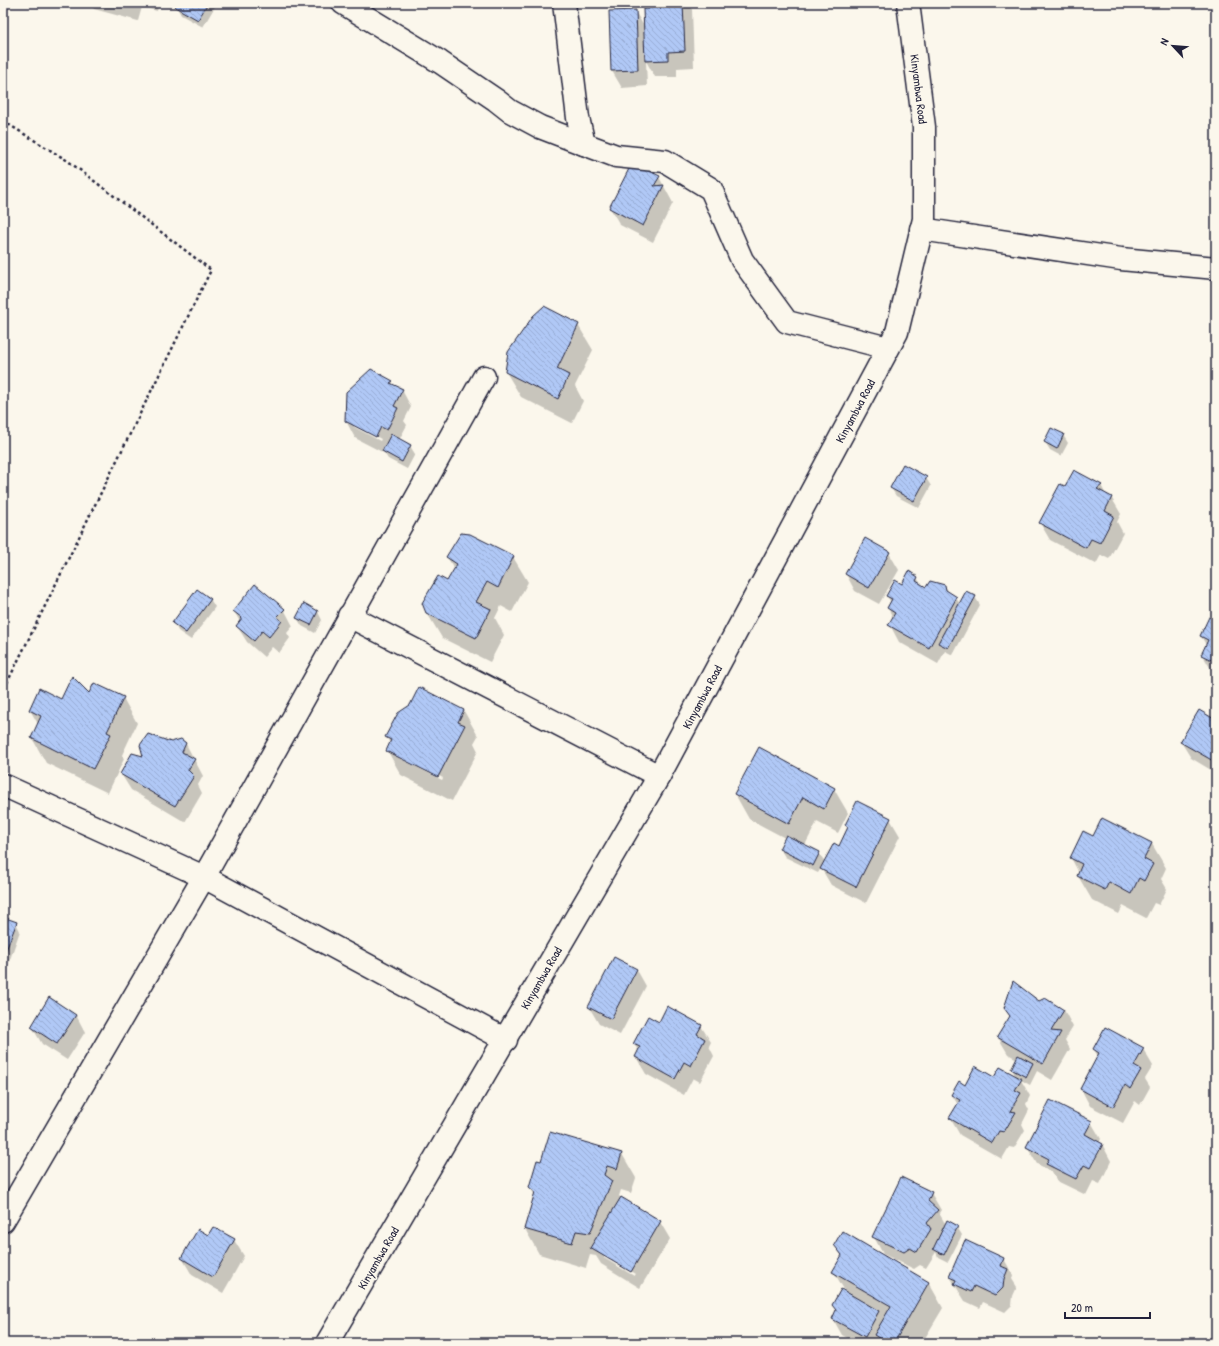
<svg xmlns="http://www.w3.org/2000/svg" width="1219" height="1346" font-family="'Patrick Hand',sans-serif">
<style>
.shadow{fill:#0003;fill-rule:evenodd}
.building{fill:url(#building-back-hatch);stroke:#22223b}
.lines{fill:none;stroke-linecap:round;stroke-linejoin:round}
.minor-casing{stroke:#22223b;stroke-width:25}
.path{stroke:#22223b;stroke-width:2.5;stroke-dasharray:3 3;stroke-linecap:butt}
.minor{stroke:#fbf7ec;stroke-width:22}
.labels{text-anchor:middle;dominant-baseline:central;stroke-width:3.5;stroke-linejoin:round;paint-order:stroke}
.street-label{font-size:12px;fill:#22223b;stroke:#fbf7ec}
</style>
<defs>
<pattern id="building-back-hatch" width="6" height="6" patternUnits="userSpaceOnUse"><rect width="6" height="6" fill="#b0c8f6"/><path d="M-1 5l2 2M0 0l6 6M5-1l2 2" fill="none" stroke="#97acd4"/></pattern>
</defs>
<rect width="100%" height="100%" fill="#fbf7ec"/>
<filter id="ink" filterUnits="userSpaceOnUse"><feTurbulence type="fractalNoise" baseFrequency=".025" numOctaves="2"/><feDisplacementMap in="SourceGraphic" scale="8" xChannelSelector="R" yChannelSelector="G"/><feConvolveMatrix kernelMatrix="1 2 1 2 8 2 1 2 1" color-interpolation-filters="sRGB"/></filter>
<g filter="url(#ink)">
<g class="shadow">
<path d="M 90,3 L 159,3 L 157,11 L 142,7 L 138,21 L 94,9 Z"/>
<path d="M 178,3 L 217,3 L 203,27 L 181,15 L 176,6 Z"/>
<path d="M 650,3 L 689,3 L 692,9 L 694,67 L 677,68 L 677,77 L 655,77 L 646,61 L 647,86 L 622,88 L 612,71 L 610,11 L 635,11 L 645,28 L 650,10 Z"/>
<path d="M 659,177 L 673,203 L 653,242 L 620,225 L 610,208 Z"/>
<path d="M 578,325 L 593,350 L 575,386 L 583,401 L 572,423 L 521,397 L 506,372 Z"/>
<path d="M 392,381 L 395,387 L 402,390 L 411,407 L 404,421 L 407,425 L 399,440 L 410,446 L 415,454 L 407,469 L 388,459 L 384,453 L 355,438 L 346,421 ZM 354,425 L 381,439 L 380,441 L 354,427 Z"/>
<path d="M 1063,435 L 1068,443 L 1061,456 L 1050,450 L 1045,442 Z"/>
<path d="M 926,478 L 931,486 L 919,508 L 896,496 L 891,488 Z"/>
<path d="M 1101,485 L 1106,495 L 1111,497 L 1121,514 L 1117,522 L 1123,533 L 1109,559 L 1101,555 L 1096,564 L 1050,540 L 1040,523 Z"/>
<path d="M 889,553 L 899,570 L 879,604 L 855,591 L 846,574 Z"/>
<path d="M 447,557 L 513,557 L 528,582 L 512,612 L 501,606 L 495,618 L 504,635 L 490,662 L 442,638 L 427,613 L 455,570 Z"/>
<path d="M 917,578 L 923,587 L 926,589 L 945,586 L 949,593 L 956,598 L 960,604 L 975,597 L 980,605 L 953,655 L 945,651 L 938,664 L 899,642 L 890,625 L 893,618 L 888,608 L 891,602 L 887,596 L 902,585 Z"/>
<path d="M 210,599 L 215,607 L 191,640 L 178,631 L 174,623 Z"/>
<path d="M 304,604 L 318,612 L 322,620 L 315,633 L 302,626 L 297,618 Z"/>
<path d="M 284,609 L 293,626 L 287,633 L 290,638 L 279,653 L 272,647 L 264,657 L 247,642 L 237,626 L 240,622 L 234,611 Z"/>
<path d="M 1216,615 L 1216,673 L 1212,671 L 1202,654 L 1206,645 L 1201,636 Z"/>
<path d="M 419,688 L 464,711 L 478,736 L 474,743 L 478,751 L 452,801 L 401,775 L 387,750 L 390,744 L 387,737 L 411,706 ZM 401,757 L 443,778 L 442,780 L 401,759 Z"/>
<path d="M 89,695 L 123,698 L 137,723 L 122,755 L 124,759 L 108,793 L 46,763 L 32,738 L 38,724 L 30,710 Z"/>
<path d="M 1216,721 L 1216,773 L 1191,758 L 1181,742 Z"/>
<path d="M 181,740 L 186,744 L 203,776 L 198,785 L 202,793 L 185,822 L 131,790 L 121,774 L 171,743 Z"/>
<path d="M 834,789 L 848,813 L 838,833 L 817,822 L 805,845 L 819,853 L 825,862 L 839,847 L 848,829 L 846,825 L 890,819 L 900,836 L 866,903 L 831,885 L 821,868 L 818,873 L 785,857 L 780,849 L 785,838 L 749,819 L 735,794 Z"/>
<path d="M 1103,819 L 1152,844 L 1166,868 L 1161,879 L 1167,889 L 1159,905 L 1154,903 L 1146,918 L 1123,906 L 1119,914 L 1092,900 L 1078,876 L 1079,873 L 1071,858 L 1093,838 Z"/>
<path d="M 3,919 L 16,923 L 20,931 L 8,965 L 3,963 Z"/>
<path d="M 615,959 L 637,970 L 646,986 L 620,1035 L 599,1024 L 589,1007 Z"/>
<path d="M 50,999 L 76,1015 L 85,1032 L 67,1060 L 42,1044 L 32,1027 Z"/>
<path d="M 1039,1002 L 1064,1010 L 1073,1027 L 1065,1040 L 1070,1049 L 1052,1080 L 1037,1071 L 1030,1085 L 1021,1080 L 1030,1096 L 1026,1104 L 1029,1110 L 1022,1124 L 1025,1130 L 1014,1148 L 1009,1147 L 1002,1159 L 960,1135 L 950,1118 L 958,1105 L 952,1095 L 965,1086 L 995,1079 L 1016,1077 L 1012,1069 L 1017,1059 L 1008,1054 L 998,1037 L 1010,1017 L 1005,1008 Z"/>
<path d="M 659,1023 L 701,1026 L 711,1042 L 709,1046 L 714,1056 L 700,1082 L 693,1078 L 684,1095 L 646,1074 L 636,1057 L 639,1052 L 634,1044 Z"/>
<path d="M 1094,1049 L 1143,1049 L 1153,1066 L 1145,1079 L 1150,1087 L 1140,1105 L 1135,1101 L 1123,1123 L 1090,1106 L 1081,1089 L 1098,1057 Z"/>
<path d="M 1091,1122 L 1101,1139 L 1099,1143 L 1102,1144 L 1111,1161 L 1100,1184 L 1093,1181 L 1086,1195 L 1057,1181 L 1051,1171 L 1037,1164 L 1027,1147 Z"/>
<path d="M 622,1154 L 636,1178 L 631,1193 L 621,1190 L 619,1196 L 621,1198 L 660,1222 L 670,1239 L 640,1288 L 601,1264 L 596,1256 L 590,1255 L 586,1268 L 539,1254 L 525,1229 L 535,1196 L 530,1187 L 542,1162 ZM 604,1255 L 636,1274 L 634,1276 L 604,1258 Z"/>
<path d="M 931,1193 L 941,1210 L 939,1213 L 946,1225 L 957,1227 L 962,1235 L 948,1262 L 938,1257 L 936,1252 L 926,1268 L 920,1265 L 914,1269 L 883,1254 L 874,1237 Z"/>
<path d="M 843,1233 L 929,1283 L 943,1308 L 922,1343 L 856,1343 L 842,1335 L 833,1319 L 846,1293 L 834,1272 L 842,1257 L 835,1245 Z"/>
<path d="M 209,1236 L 234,1240 L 244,1256 L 223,1293 L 192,1275 L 182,1258 Z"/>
<path d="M 1004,1259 L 1013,1275 L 1012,1279 L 1017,1287 L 1013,1296 L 1012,1305 L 1005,1312 L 983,1302 L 980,1308 L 965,1301 L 950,1277 Z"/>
</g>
<g class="building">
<path d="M 177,3 L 208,3 L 198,20 L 175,7 Z"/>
<path d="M 649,3 L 683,3 L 685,51 L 668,52 L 668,60 L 645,61 L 643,9 L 649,9 Z"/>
<path d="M 636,10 L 638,70 L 611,71 L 609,11 Z"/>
<path d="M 632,163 L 660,176 L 654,186 L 664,185 L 643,226 L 609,208 Z"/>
<path d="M 544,306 L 579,324 L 557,369 L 569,375 L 558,399 L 505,372 L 508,352 L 533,316 Z"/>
<path d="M 371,369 L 393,381 L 390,383 L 403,389 L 394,406 L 398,408 L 387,430 L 381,427 L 376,437 L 345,421 L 346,392 Z"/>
<path d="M 1051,428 L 1064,434 L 1057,449 L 1044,442 Z"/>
<path d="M 391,434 L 411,445 L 402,462 L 382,451 Z"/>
<path d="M 903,464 L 927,477 L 914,501 L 890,488 Z"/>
<path d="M 1074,470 L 1102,485 L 1097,489 L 1112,497 L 1105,511 L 1114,516 L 1100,543 L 1091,539 L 1086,548 L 1039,523 L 1060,484 L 1065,486 Z"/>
<path d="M 461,533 L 470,534 L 514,556 L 498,588 L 487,582 L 476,602 L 491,609 L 476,638 L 426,613 L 422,603 L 438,576 L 447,581 L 457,564 L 446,557 Z"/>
<path d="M 865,538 L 890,552 L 869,588 L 845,574 Z"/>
<path d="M 909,571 L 918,577 L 916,581 L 926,587 L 930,581 L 945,585 L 946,590 L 957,597 L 929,648 L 888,625 L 895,613 L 887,608 L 892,599 L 886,596 L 895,580 L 902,584 Z"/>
<path d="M 255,584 L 285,609 L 277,617 L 282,621 L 269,637 L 262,631 L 254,641 L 236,626 L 242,618 L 233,611 Z"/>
<path d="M 197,589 L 211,599 L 186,633 L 172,623 Z"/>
<path d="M 966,591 L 976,596 L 948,648 L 938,643 Z"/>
<path d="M 304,603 L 318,611 L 311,625 L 296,618 Z"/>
<path d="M 1216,613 L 1216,662 L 1201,655 L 1208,640 L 1200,636 L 1209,617 L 1213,619 Z"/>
<path d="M 72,676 L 89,693 L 94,683 L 124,697 L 107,732 L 111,734 L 93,769 L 31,738 L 41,716 L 29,710 L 39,688 L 61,699 Z"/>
<path d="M 419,687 L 464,710 L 458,722 L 465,725 L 438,777 L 386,751 L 391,740 L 385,737 L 398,713 L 410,705 Z"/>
<path d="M 1199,710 L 1216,720 L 1216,759 L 1215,762 L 1180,742 Z"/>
<path d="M 148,734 L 171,742 L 181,739 L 186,743 L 182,752 L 195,759 L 188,770 L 194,776 L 175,806 L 120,774 L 132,753 L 143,756 L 140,745 Z"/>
<path d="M 759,747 L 835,788 L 824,809 L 803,797 L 789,824 L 734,794 Z"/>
<path d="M 857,801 L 891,818 L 856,887 L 820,869 L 834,843 L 839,846 L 848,827 L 845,825 Z"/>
<path d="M 1102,818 L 1152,843 L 1144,859 L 1153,864 L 1144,881 L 1139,878 L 1131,894 L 1109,882 L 1105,890 L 1077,876 L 1082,864 L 1070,858 L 1083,831 L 1093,836 Z"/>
<path d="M 786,835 L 820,852 L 813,866 L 779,849 Z"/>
<path d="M 3,917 L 17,922 L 3,958 Z"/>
<path d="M 614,957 L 637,969 L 611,1019 L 588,1007 Z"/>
<path d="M 1013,981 L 1039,1001 L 1045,998 L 1064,1010 L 1051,1031 L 1061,1032 L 1043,1064 L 997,1037 L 1010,1016 L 1004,1008 Z"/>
<path d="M 49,997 L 76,1015 L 57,1044 L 31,1027 Z"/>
<path d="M 667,1006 L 702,1025 L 697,1034 L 705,1039 L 691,1066 L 684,1062 L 675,1079 L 635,1057 L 640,1047 L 633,1044 L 648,1016 L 659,1022 Z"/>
<path d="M 1105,1027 L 1144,1048 L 1134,1066 L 1141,1070 L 1130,1089 L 1125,1085 L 1113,1107 L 1080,1089 L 1099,1053 L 1093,1049 Z"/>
<path d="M 1018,1055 L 1033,1063 L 1026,1077 L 1011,1069 Z"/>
<path d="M 975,1066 L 994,1077 L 1000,1067 L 1022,1079 L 1015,1090 L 1021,1093 L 1010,1111 L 1016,1112 L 1004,1132 L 999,1131 L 992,1143 L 949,1118 L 960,1100 L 951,1095 L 959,1081 L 965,1085 Z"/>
<path d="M 1050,1100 L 1092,1121 L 1085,1134 L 1103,1144 L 1090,1168 L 1084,1165 L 1076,1179 L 1046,1164 L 1049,1159 L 1026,1147 Z"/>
<path d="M 550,1132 L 622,1153 L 617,1169 L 607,1166 L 604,1175 L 612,1181 L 590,1233 L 576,1231 L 572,1243 L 524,1229 L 535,1192 L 529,1187 L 537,1160 L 541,1161 Z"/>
<path d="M 901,1177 L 932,1192 L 928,1201 L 938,1210 L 927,1223 L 931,1229 L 917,1252 L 910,1248 L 904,1252 L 872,1237 Z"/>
<path d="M 621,1197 L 661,1221 L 631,1272 L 590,1248 Z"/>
<path d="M 947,1220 L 958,1226 L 944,1255 L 933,1249 Z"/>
<path d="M 213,1227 L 235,1239 L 213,1277 L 181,1258 L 198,1229 L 208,1235 Z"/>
<path d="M 842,1231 L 929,1282 L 894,1343 L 887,1343 L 874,1335 L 891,1306 L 832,1272 L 842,1255 L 834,1245 Z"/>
<path d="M 965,1240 L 1004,1258 L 1001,1266 L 1008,1269 L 1004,1279 L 1003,1288 L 995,1296 L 974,1286 L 971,1292 L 954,1284 L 956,1280 L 949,1277 Z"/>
<path d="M 841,1289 L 879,1311 L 865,1337 L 832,1319 L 836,1310 L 832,1305 Z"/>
</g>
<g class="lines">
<g class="minor-casing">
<g id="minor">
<path d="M 343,3 L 440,62 L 496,100 L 510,111 L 540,127 L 584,144"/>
<path d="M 564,3 L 578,118 L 584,144 L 616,156 L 665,161 L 711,189 L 742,260 L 787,322 L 888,348"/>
<path d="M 921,229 L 1121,259 L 1216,268"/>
<path d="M 349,616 L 659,776"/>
<path d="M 3,785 L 204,877 L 506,1040"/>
<path d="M 3,1221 L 204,877 L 484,377"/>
<path d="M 327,1343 L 659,776 L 897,332 L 924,219 L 924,127 L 908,3"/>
</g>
</g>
<path class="path" d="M 3,121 L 68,161 L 211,270 L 3,691"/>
<use href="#minor" class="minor"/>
</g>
</g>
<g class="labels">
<g class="street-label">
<text transform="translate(919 89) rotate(83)">Kinyambwa Road</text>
<text transform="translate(855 411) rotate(-62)">Kinyambwa Road</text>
<text transform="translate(702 697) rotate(-62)">Kinyambwa Road</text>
<text transform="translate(541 978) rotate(-60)">Kinyambwa Road</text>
<text transform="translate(378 1258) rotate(-60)">Kinyambwa Road</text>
</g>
</g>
<rect width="1219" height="1346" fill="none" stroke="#fbf7ec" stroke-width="16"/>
<rect x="8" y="8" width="1203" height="1330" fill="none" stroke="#22223b" stroke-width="1.5" filter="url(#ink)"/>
<g transform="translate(1173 46) rotate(296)" stroke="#fbf7ec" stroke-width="3" paint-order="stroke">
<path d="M0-3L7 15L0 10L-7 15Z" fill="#22223b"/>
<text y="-6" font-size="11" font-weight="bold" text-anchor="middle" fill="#22223b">N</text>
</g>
<path d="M1065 1312v6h85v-6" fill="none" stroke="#22223b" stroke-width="2"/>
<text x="1071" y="1312" font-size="12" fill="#22223b" stroke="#fbf7ec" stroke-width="3" paint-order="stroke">20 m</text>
</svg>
